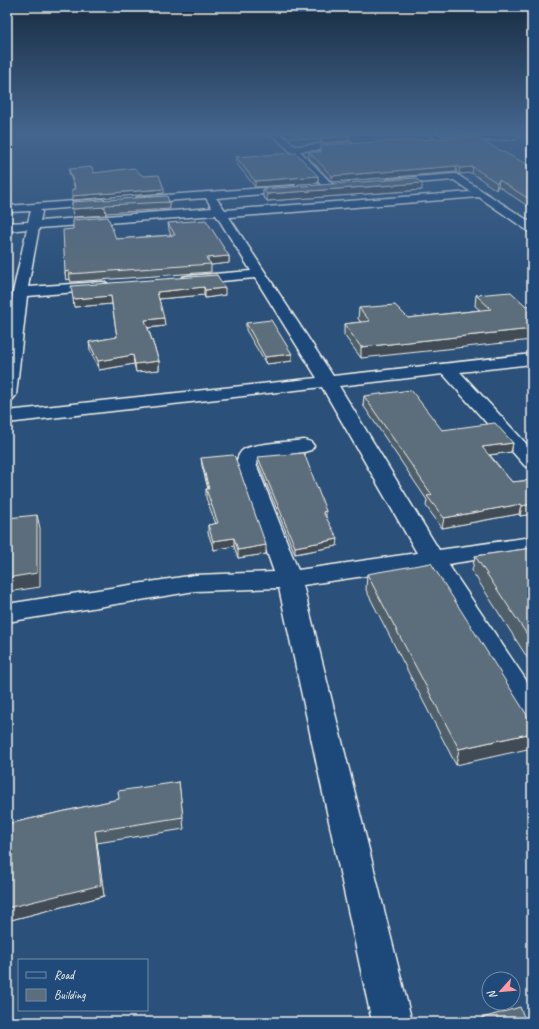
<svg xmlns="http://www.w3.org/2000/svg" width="539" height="1029" font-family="Caveat,sans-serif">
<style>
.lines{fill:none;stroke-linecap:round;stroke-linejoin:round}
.minor-casing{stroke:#f4f1e8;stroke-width:3}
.minor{fill:#1f4a7a;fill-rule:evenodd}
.wall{fill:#4f5e6b;stroke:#f4f1e8}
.shaded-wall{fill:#404c57;stroke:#f4f1e8}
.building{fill:#5c6d7c;stroke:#f4f1e8}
</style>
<rect width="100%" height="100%" fill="#2b517a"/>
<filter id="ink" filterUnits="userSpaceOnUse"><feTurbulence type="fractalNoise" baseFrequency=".025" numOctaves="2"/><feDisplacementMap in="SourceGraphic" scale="8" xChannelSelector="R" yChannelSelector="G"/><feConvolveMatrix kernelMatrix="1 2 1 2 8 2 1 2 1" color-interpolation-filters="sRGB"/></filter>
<g filter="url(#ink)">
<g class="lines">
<g class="minor-casing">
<g id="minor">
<path d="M 269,132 L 278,132 L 295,146 L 350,142 L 354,145 L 350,148 L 300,151 L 333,185 L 334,187 L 329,190 L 325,189 L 290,151 Z"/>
<path d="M 425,132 L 434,132 L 443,137 L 506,134 L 505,132 L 514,132 L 519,136 L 515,139 L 442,143 Z"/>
<path d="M 456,174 L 532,223 L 532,232 L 528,231 L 479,197 L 229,217 L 333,376 L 532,354 L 532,364 L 460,372 L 532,450 L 532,468 L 525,466 L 443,374 L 339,386 L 439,550 L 532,537 L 532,551 L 448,564 L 532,689 L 532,724 L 522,720 L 426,567 L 303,585 L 412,1022 L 372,1022 L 279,588 L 195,591 L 7,622 L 7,604 L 195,575 L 274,572 L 236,464 C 237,459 239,453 243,450 C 253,443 291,442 304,440 L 311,442 L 314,446 L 311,450 L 304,452 L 259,458 L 257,459 L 256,464 L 298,570 L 417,553 L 322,387 L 7,423 L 7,411 L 317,378 L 255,278 L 188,284 L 183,283 L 181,280 L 183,277 L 188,276 L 251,271 L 216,215 L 39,228 L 28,287 L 102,282 L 107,283 L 109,286 L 107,289 L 102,290 L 27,296 L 16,395 L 13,399 L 7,400 L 7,334 L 13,292 L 27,229 L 7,231 L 7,223 L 28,222 L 31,211 L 7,212 L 7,206 L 102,199 L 107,202 L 102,205 L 40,210 L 42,212 L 40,221 L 212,208 L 206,198 L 138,203 L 133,200 L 138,197 L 293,186 L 298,189 L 297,191 L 216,198 L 225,210 L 471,192 L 454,180 L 389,185 L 384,182 L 389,179 Z"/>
</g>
</g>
<use href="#minor" class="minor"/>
</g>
<g class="wall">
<path d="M 230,132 L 272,132 L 272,136 L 232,134 Z"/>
<path d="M 280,132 L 343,132 L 349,141 L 321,143 L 321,140 L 287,137 Z"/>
<path d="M 519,132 L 532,132 L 520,133 Z"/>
<path d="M 309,152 L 532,167 L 532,209 L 498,186 L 496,190 L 472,173 L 459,174 L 456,172 L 332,182 L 309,158 Z"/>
<path d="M 236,157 L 318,176 L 318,183 L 255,187 L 236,163 Z"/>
<path d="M 69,169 L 94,173 L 143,176 L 164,193 L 72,200 L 75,189 L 69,173 Z"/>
<path d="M 263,189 L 422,190 L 267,201 L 263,197 Z"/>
<path d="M 72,202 L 169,202 L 170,209 L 106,213 L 106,215 L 73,217 Z"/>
<path d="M 168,223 L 229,256 L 229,263 L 211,265 L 211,272 L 71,282 L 70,279 L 66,280 L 65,272 L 116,239 L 171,235 L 169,230 Z"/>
<path d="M 217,275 L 225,295 L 205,298 L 204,295 L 159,299 L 165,326 L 148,328 L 159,361 L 159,370 L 136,372 L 134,364 L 99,370 L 90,350 L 89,342 L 117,337 L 112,304 L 74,307 Z"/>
<path d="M 476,295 L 526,306 L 361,358 L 344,335 L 344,324 L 361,322 L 358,319 L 359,308 L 408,318 L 480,310 L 475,306 Z"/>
<path d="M 246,323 L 292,354 L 292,361 L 266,364 L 246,330 Z"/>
<path d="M 364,396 L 442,430 L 513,443 L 511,452 L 490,455 L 512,482 L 532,480 L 532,514 L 520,516 L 519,514 L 442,528 L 426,506 L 427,500 L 363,405 Z"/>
<path d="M 258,457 L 326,517 L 337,546 L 295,554 L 258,463 Z"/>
<path d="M 201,458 L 266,554 L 238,558 L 234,546 L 214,550 L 208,533 L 208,525 L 216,524 L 206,498 L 206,489 L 208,489 L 202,466 Z"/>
<path d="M 532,548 L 532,665 L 472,571 L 475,556 Z"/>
<path d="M 367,574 L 532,723 L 456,765 L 366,590 Z"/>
<path d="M 179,782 L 184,829 L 97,843 L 104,896 L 7,921 L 7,824 L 119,799 Z"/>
</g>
<g class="shaded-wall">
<path d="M 350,136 L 349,141 L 321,143 L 321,138 Z"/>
<path d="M 457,166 L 456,172 L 332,182 L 332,176 Z"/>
<path d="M 473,167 L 472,173 L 459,174 L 460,168 Z"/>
<path d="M 318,176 L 318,183 L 255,187 L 255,181 Z"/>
<path d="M 499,180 L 498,186 L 496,190 L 497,183 Z"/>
<path d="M 422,183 L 422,190 L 267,201 L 267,194 Z"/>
<path d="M 164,189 L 164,193 L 72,200 L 72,196 Z"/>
<path d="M 105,207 L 106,215 L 73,217 L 72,209 Z"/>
<path d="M 229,256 L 229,263 L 211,265 L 206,258 Z"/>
<path d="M 69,271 L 70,279 L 66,280 L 65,272 Z"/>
<path d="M 204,287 L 204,295 L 158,299 L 157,292 Z"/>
<path d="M 225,288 L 225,295 L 205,298 L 205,290 Z"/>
<path d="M 111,296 L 112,304 L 74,307 L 73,299 Z"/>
<path d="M 164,318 L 165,326 L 146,328 L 145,320 Z"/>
<path d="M 532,329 L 532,340 L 361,358 L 361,347 Z"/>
<path d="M 292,354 L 292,361 L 266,364 L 265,357 Z"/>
<path d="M 133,355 L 134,364 L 99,370 L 98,361 Z"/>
<path d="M 159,361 L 159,370 L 136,372 L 135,364 Z"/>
<path d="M 513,443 L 511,452 L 481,456 L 482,447 Z"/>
<path d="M 521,504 L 519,514 L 442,528 L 444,518 Z"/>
<path d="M 532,504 L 532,514 L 520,516 L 522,506 Z"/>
<path d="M 326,511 L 326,518 L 323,512 Z"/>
<path d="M 37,515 L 40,528 L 40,587 L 7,592 L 7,578 Z"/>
<path d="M 234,538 L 234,546 L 214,550 L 213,541 Z"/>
<path d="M 338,539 L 337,546 L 295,554 L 295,547 Z"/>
<path d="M 266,545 L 266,554 L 238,558 L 238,550 Z"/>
<path d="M 532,733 L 532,748 L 456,765 L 459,749 Z"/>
<path d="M 95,831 L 97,843 L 104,896 L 7,921 L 7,908 Z"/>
</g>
<g class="building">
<path d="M 287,132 L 343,132 L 350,136 L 321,138 L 321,134 Z"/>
<path d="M 475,137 L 532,167 L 532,201 L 499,180 L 497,183 L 473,167 L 460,168 L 457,166 L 332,176 L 309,152 L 321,152 L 321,145 Z"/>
<path d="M 296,153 L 318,176 L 255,181 L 236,157 Z"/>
<path d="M 92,167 L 94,173 L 134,168 L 143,176 L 159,175 L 164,189 L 72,196 L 72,189 L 76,189 L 69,169 Z"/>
<path d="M 415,178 L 422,183 L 267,194 L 263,189 Z"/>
<path d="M 167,196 L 169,202 L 105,205 L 105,207 L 72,209 L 72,202 Z"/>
<path d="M 108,217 L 116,239 L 175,235 L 168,223 L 206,220 L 229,256 L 206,258 L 211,264 L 69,274 L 69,271 L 65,272 L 63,230 L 73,229 L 73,220 Z"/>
<path d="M 217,275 L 225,288 L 205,290 L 204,287 L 157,292 L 164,318 L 145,320 L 159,361 L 135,364 L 133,355 L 98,361 L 89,342 L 117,337 L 111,296 L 73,299 L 71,286 Z"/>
<path d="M 511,292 L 526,306 L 532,305 L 532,329 L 361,347 L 344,324 L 370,321 L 359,308 L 395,305 L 408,318 L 491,309 L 476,295 Z"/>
<path d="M 271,320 L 292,354 L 265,357 L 246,323 Z"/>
<path d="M 411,390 L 442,430 L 495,423 L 513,443 L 482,447 L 512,482 L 532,480 L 532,504 L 522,506 L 521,504 L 444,518 L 427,496 L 432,495 L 364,396 Z"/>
<path d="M 304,453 L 326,511 L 323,512 L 338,539 L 295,547 L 258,457 Z"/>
<path d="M 233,455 L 235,457 L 266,545 L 238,550 L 234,538 L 213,541 L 208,525 L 218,523 L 206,489 L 209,489 L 201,458 Z"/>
<path d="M 37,515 L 37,573 L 7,578 L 7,518 Z"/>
<path d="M 532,548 L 532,642 L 475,556 Z"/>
<path d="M 431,563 L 532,723 L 532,733 L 459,749 L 367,574 Z"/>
<path d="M 179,782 L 183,817 L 95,831 L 101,885 L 7,908 L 7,824 L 119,799 L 118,791 Z"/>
<path d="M 520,1007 L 526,1022 L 480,1022 L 479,1019 Z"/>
</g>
</g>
<linearGradient id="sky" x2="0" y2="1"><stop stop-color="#182d43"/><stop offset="0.48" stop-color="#44658d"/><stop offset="1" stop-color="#44658d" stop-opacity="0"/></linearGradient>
<rect width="539" height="276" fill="url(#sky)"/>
<rect width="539" height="1029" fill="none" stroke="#1f4a7a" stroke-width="24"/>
<rect x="12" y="12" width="515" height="1005" fill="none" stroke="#f4f1e8" stroke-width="1.5" filter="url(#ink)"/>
<rect x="18" y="959" width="130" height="52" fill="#1f4a7a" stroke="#748da6"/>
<rect x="26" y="972" width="20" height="6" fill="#1f4a7a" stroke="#748da6"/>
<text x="54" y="979" font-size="12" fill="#f4f1e8">Road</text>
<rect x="26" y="989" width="20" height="12" fill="#5c6d7c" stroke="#748da6"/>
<text x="54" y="999" font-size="12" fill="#f4f1e8">Building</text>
<g transform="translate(501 991) rotate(243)"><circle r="19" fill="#1f4a7a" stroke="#748da6"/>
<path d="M0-3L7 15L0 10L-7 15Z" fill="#ff9aa2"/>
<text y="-6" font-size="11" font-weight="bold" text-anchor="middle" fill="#f4f1e8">N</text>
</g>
</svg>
